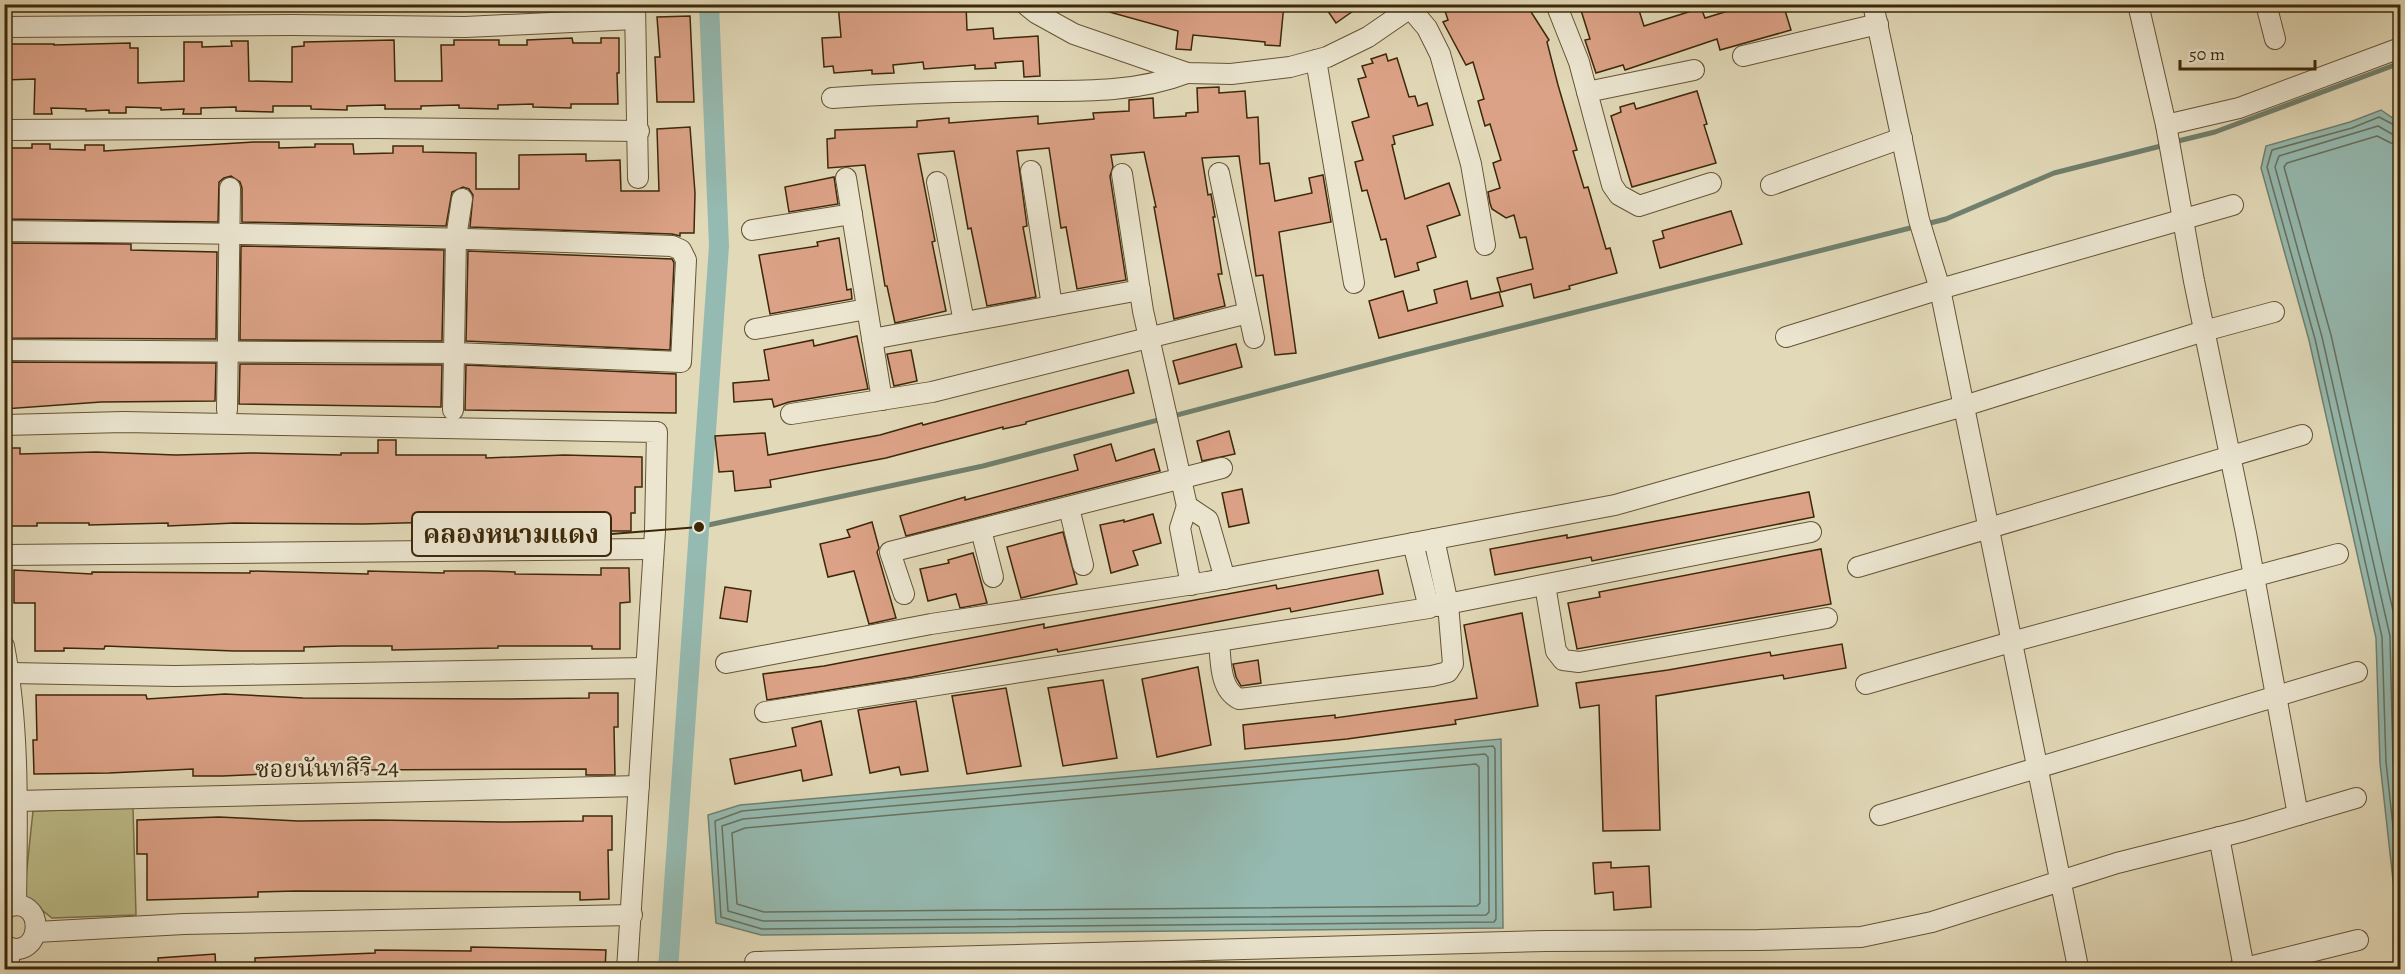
<svg xmlns="http://www.w3.org/2000/svg" width="2405" height="974" font-family="Alegreya,'Noto Serif Thai',serif">
<style>
.green{fill:#bcbd89;stroke:#7c7249;stroke-width:1.5}
.water{fill:#95bab1;stroke:#71806e;stroke-width:1.5}
.lines{fill:none;stroke-linecap:round;stroke-linejoin:round}
.shore{stroke:#68715d;stroke-width:1.5}
.stream{stroke:#71806e;stroke-width:5}
.canal{stroke:#95bab1;stroke-width:20}
.building{fill:#dca287;stroke:#3c2809;stroke-width:1.5}
.minor-casing{stroke:#665435;stroke-width:22}
.minor{stroke:#ece6d1;stroke-width:20}
.labels{text-anchor:middle;dominant-baseline:central;stroke-width:5;stroke-linejoin:round;paint-order:stroke}
.street-label{font-size:24px;fill:#3c2809;stroke:#ece6d1}
.leader{fill:none;stroke:#3c2809;stroke-width:2}
.callout-dot{fill:#3c2809;stroke:#ece6d1;stroke-width:2}
.callout{fill:#ece6d1;stroke:#3c2809;stroke-width:2}
.callout-label{font-size:26px;text-anchor:middle;font-weight:bold;fill:#3c2809}
</style>
<rect width="100%" height="100%" fill="#e2d9b8"/>
<filter id="stains"><feTurbulence type="fractalNoise" baseFrequency=".00333" numOctaves="4"/><feColorMatrix values="0 0 0 0 .2 0 0 0 0 .09 0 0 0 0 .02 0 0 0 .5 -.17"/></filter>
<radialGradient id="worn" r=".72"><stop offset=".6" stop-color="#630" stop-opacity="0"/><stop offset="1" stop-color="#630" stop-opacity=".3"/></radialGradient>
<path class="green" d="M 133,808 L 136,915 L 52,918 L 24,896 L 33,811 Z"/>
<g class="water">
<path d="M 2381,110 L 2400,123 L 2400,943 L 2380,763 L 2376,638 L 2309,340 L 2261,168 L 2266,146 L 2350,122 Z"/>
<path d="M 1501,739 L 1503,928 L 761,935 L 716,923 L 708,815 L 740,805 Z"/>
<path d="M 1855,964 L 1860,969 L 1611,969 Z"/>
</g>
<g class="lines">
<g class="shore">
<path d="M 2400,128 L 2379,117 L 2352,128 L 2272,150 L 2267,167 L 2315,339 L 2382,637 L 2386,762 L 2400,891"/>
<path d="M 2400,135 L 2392,134 L 2378,126 L 2279,156 L 2275,167 L 2322,337 L 2390,636 L 2393,762 L 2400,825"/>
<path d="M 2400,144 L 2391,143 L 2377,136 L 2287,163 L 2284,167 L 2331,335 L 2398,633 L 2400,696"/>
<path d="M 1493,746 L 1495,749 L 1496,919 L 1494,922 L 762,929 L 721,917 L 715,821 L 742,811 Z"/>
<path d="M 1485,754 L 1488,757 L 1489,912 L 1486,915 L 763,921 L 728,911 L 722,826 L 743,819 Z"/>
<path d="M 1476,764 L 1479,767 L 1480,903 L 1477,906 L 764,912 L 737,904 L 732,833 L 745,828 Z"/>
</g>
<g class="stream">
<path d="M 2174,142 L 2215,132 L 2400,63"/>
<path d="M 699,527 L 983,466 L 1405,355 L 1946,219 L 2054,173 L 2165,145"/>
</g>
<path class="canal" d="M 668,970 L 719,246 L 709,4"/>
</g>
<g class="building">
<path d="M 838,4 L 966,4 L 967,30 L 993,28 L 994,39 L 1038,36 L 1040,76 L 1024,77 L 1023,61 L 995,63 L 996,68 L 975,69 L 975,65 L 924,69 L 923,62 L 893,65 L 894,73 L 872,74 L 872,70 L 834,73 L 833,66 L 824,67 L 822,38 L 841,37 Z"/>
<path d="M 1102,4 L 1284,4 L 1280,46 L 1265,45 L 1265,42 L 1193,35 L 1191,50 L 1176,49 L 1178,31 L 1102,10 Z"/>
<path d="M 1323,4 L 1363,4 L 1336,23 Z"/>
<path d="M 1459,4 L 1526,4 L 1549,40 L 1547,42 L 1558,85 L 1577,150 L 1573,151 L 1584,188 L 1588,187 L 1606,249 L 1610,248 L 1617,273 L 1569,286 L 1570,289 L 1534,298 L 1531,284 L 1501,292 L 1497,278 L 1533,269 L 1526,237 L 1520,238 L 1514,215 L 1506,218 L 1492,209 L 1490,203 L 1488,192 L 1500,188 L 1493,163 L 1501,160 L 1490,124 L 1485,126 L 1478,101 L 1484,99 L 1473,62 L 1466,65 L 1443,22 L 1448,20 L 1445,11 Z"/>
<path d="M 1579,4 L 1637,4 L 1644,26 L 1701,8 L 1705,18 L 1751,4 L 1783,4 L 1791,30 L 1720,50 L 1717,39 L 1625,70 L 1623,65 L 1596,73 L 1585,40 L 1590,39 Z"/>
<path d="M 690,16 L 694,102 L 657,102 L 655,57 L 660,57 L 657,17 Z"/>
<path d="M 572,38 L 573,43 L 601,43 L 601,38 L 619,38 L 619,73 L 617,73 L 618,104 L 571,104 L 571,108 L 533,107 L 533,104 L 498,105 L 498,109 L 459,108 L 459,105 L 421,106 L 421,109 L 385,109 L 385,105 L 347,106 L 347,110 L 311,109 L 311,106 L 273,106 L 273,112 L 236,111 L 236,107 L 201,108 L 201,114 L 183,114 L 184,109 L 161,110 L 161,108 L 126,107 L 126,113 L 109,113 L 109,110 L 86,111 L 86,109 L 51,108 L 52,114 L 34,114 L 35,79 L 4,80 L 4,44 L 54,44 L 54,45 L 130,43 L 130,48 L 138,48 L 138,83 L 184,81 L 184,42 L 202,42 L 202,47 L 232,46 L 231,41 L 248,41 L 249,81 L 292,82 L 292,47 L 304,46 L 304,42 L 394,40 L 395,81 L 442,81 L 441,45 L 454,45 L 454,40 L 499,40 L 499,45 L 527,45 L 527,40 Z"/>
<path d="M 1386,54 L 1388,61 L 1397,58 L 1409,97 L 1415,96 L 1418,106 L 1427,103 L 1433,125 L 1393,136 L 1395,144 L 1392,145 L 1405,199 L 1449,183 L 1460,215 L 1427,226 L 1436,257 L 1417,263 L 1419,270 L 1395,277 L 1386,239 L 1381,240 L 1367,190 L 1362,191 L 1355,162 L 1363,160 L 1352,122 L 1369,117 L 1358,79 L 1366,77 L 1362,66 L 1373,63 L 1371,59 Z"/>
<path d="M 1219,87 L 1219,93 L 1245,91 L 1247,118 L 1258,117 L 1260,164 L 1269,163 L 1275,201 L 1312,193 L 1309,178 L 1323,175 L 1331,222 L 1279,232 L 1296,353 L 1275,355 L 1263,275 L 1256,276 L 1239,156 L 1202,158 L 1208,195 L 1211,194 L 1215,217 L 1213,217 L 1222,274 L 1218,274 L 1225,306 L 1174,319 L 1154,207 L 1156,207 L 1144,152 L 1111,155 L 1113,167 L 1110,176 L 1126,280 L 1077,289 L 1066,227 L 1061,228 L 1049,148 L 1017,151 L 1027,226 L 1023,227 L 1036,297 L 987,306 L 971,228 L 968,229 L 954,151 L 918,154 L 935,241 L 932,242 L 946,311 L 895,323 L 887,286 L 885,286 L 865,165 L 828,168 L 827,139 L 835,138 L 835,130 L 917,127 L 917,121 L 949,118 L 949,123 L 1038,116 L 1038,124 L 1094,119 L 1093,113 L 1129,111 L 1129,100 L 1153,98 L 1154,118 L 1186,116 L 1186,113 L 1198,112 L 1197,88 Z"/>
<path d="M 1697,91 L 1707,124 L 1704,125 L 1716,163 L 1632,187 L 1611,116 L 1621,112 L 1620,107 L 1634,103 L 1636,109 Z"/>
<path d="M 690,127 L 695,193 L 694,233 L 680,233 L 680,236 L 672,234 L 470,227 L 473,195 L 469,189 L 463,187 L 452,192 L 446,226 L 242,222 L 242,188 L 240,182 L 231,176 L 224,178 L 219,182 L 218,222 L 4,219 L 4,152 L 9,152 L 11,148 L 32,148 L 32,144 L 50,144 L 50,149 L 85,150 L 85,145 L 104,145 L 104,151 L 254,142 L 279,142 L 279,148 L 315,147 L 315,144 L 353,144 L 354,154 L 393,153 L 393,146 L 423,146 L 423,152 L 476,153 L 476,189 L 519,189 L 519,155 L 586,154 L 586,161 L 620,160 L 621,191 L 659,191 L 657,129 Z"/>
<path d="M 834,177 L 838,204 L 789,212 L 785,187 Z"/>
<path d="M 1731,211 L 1742,244 L 1660,268 L 1653,241 L 1664,238 L 1662,231 Z"/>
<path d="M 839,238 L 847,290 L 851,289 L 852,299 L 770,314 L 759,255 L 818,246 L 817,242 Z"/>
<path d="M 4,243 L 131,244 L 131,250 L 217,252 L 216,339 L 4,338 Z"/>
<path d="M 241,246 L 444,250 L 442,341 L 240,340 Z"/>
<path d="M 468,251 L 672,259 L 674,263 L 670,350 L 466,341 Z"/>
<path d="M 1467,281 L 1471,299 L 1499,292 L 1503,306 L 1379,338 L 1369,301 L 1403,291 L 1408,311 L 1437,303 L 1434,290 Z"/>
<path d="M 857,336 L 868,389 L 789,402 L 774,407 L 772,399 L 734,402 L 733,383 L 769,380 L 764,350 L 813,340 L 814,346 Z"/>
<path d="M 1236,344 L 1242,367 L 1179,384 L 1173,361 Z"/>
<path d="M 911,350 L 917,381 L 894,386 L 887,354 Z"/>
<path d="M 4,362 L 216,363 L 215,401 L 101,402 L 4,409 Z"/>
<path d="M 240,364 L 442,365 L 441,407 L 239,404 Z"/>
<path d="M 466,365 L 676,374 L 676,413 L 465,410 Z"/>
<path d="M 1128,370 L 1134,393 L 1026,422 L 1026,424 L 1003,429 L 1003,427 L 886,458 L 770,480 L 771,487 L 735,491 L 733,471 L 719,472 L 715,436 L 765,433 L 768,455 L 880,435 L 922,423 L 923,425 Z"/>
<path d="M 1229,431 L 1235,454 L 1202,461 L 1197,441 Z"/>
<path d="M 378,440 L 396,440 L 396,455 L 486,455 L 486,458 L 564,455 L 642,457 L 642,487 L 635,487 L 635,513 L 631,513 L 631,531 L 602,531 L 602,525 L 480,525 L 480,523 L 441,524 L 441,522 L 363,524 L 235,523 L 168,526 L 168,523 L 89,525 L 89,523 L 37,523 L 37,526 L 6,526 L 4,448 L 20,448 L 20,454 L 96,452 L 176,455 L 251,453 L 341,455 L 341,453 L 378,453 Z"/>
<path d="M 1111,444 L 1116,461 L 1154,449 L 1160,471 L 906,536 L 900,516 L 965,497 L 965,500 L 1078,470 L 1074,455 Z"/>
<path d="M 1242,489 L 1249,523 L 1229,527 L 1222,493 Z"/>
<path d="M 1809,492 L 1814,517 L 1592,561 L 1591,557 L 1495,575 L 1490,549 L 1567,535 L 1567,538 Z"/>
<path d="M 1153,514 L 1161,543 L 1133,551 L 1138,565 L 1111,573 L 1100,525 L 1124,520 L 1124,522 Z"/>
<path d="M 872,522 L 879,548 L 877,552 L 896,618 L 869,624 L 854,571 L 828,577 L 820,544 L 850,537 L 847,530 Z"/>
<path d="M 1063,532 L 1077,584 L 1021,598 L 1007,547 Z"/>
<path d="M 1821,549 L 1831,604 L 1577,649 L 1568,603 L 1600,597 L 1599,592 Z"/>
<path d="M 973,553 L 987,603 L 960,608 L 956,594 L 928,601 L 920,569 L 949,563 L 948,560 Z"/>
<path d="M 601,568 L 629,568 L 630,602 L 620,603 L 620,649 L 592,649 L 592,646 L 498,646 L 498,648 L 392,650 L 392,646 L 341,646 L 304,647 L 304,651 L 234,651 L 105,646 L 104,649 L 64,648 L 64,651 L 35,651 L 35,603 L 14,603 L 14,570 L 92,574 L 92,572 L 250,573 L 250,571 L 368,574 L 368,571 L 444,573 L 444,571 L 485,571 L 515,572 L 515,574 L 601,575 Z"/>
<path d="M 1378,570 L 1383,594 L 1291,612 L 1290,608 L 1058,652 L 1057,649 L 912,677 L 767,700 L 763,674 L 824,666 L 1044,624 L 1044,628 L 1276,585 L 1277,589 Z"/>
<path d="M 725,587 L 751,591 L 747,622 L 720,618 Z"/>
<path d="M 1522,613 L 1538,706 L 1455,720 L 1456,724 L 1347,739 L 1245,749 L 1243,725 L 1335,715 L 1335,718 L 1477,698 L 1464,625 Z"/>
<path d="M 1842,644 L 1846,668 L 1784,679 L 1783,675 L 1656,696 L 1660,830 L 1603,831 L 1599,705 L 1580,708 L 1576,683 L 1668,670 L 1770,652 L 1771,656 Z"/>
<path d="M 1258,660 L 1261,683 L 1241,686 L 1236,677 L 1233,664 Z"/>
<path d="M 1198,667 L 1211,745 L 1157,757 L 1142,679 Z"/>
<path d="M 1103,680 L 1117,758 L 1063,766 L 1048,688 Z"/>
<path d="M 1006,688 L 1021,766 L 967,774 L 952,696 Z"/>
<path d="M 589,693 L 618,693 L 618,727 L 614,727 L 615,775 L 586,775 L 586,769 L 352,770 L 352,768 L 264,769 L 264,774 L 223,776 L 193,776 L 193,769 L 109,773 L 34,774 L 33,740 L 37,740 L 36,695 L 146,695 L 147,699 L 225,694 L 303,698 L 508,699 L 589,698 Z"/>
<path d="M 916,701 L 928,771 L 901,775 L 899,767 L 870,773 L 858,710 Z"/>
<path d="M 821,721 L 832,775 L 803,781 L 801,770 L 735,784 L 730,759 L 796,746 L 792,728 Z"/>
<path d="M 583,816 L 612,816 L 612,850 L 608,850 L 609,899 L 580,900 L 580,892 L 296,891 L 258,892 L 258,897 L 147,900 L 147,854 L 137,854 L 137,820 L 219,817 L 298,821 L 375,820 L 502,822 L 583,821 Z"/>
<path d="M 1611,862 L 1611,868 L 1649,866 L 1651,907 L 1614,910 L 1613,892 L 1595,894 L 1593,863 Z"/>
<path d="M 471,947 L 606,950 L 605,969 L 255,969 L 255,958 L 375,953 L 375,950 L 471,951 Z"/>
<path d="M 215,954 L 216,969 L 159,969 L 158,958 Z"/>
</g>
<g class="lines">
<g class="minor-casing">
<g id="minor">
<path d="M 635,4 L 638,178"/>
<path d="M 1025,4 L 1036,13 L 1074,34 L 1187,73 L 1231,74 L 1290,67 L 1327,57 L 1368,37 L 1416,4"/>
<path d="M 1556,4 L 1579,62 L 1612,185 L 1619,195 L 1639,206 L 1711,183"/>
<path d="M 1873,4 L 1919,220 L 1940,289 L 2078,967"/>
<path d="M 2138,4 L 2166,125 L 2194,281 L 2246,533 L 2298,815"/>
<path d="M 2266,4 L 2275,39"/>
<path d="M 1411,9 L 1427,28 L 1440,54 L 1471,164 L 1485,245"/>
<path d="M 4,27 L 292,25 L 465,27 L 635,19"/>
<path d="M 1743,56 L 1878,24"/>
<path d="M 1316,60 L 1354,283"/>
<path d="M 1587,92 L 1694,70"/>
<path d="M 832,98 C 888,94 945,92 1001,91 C 1063,90 1128,96 1187,73"/>
<path d="M 2166,125 L 2239,108 L 2400,48"/>
<path d="M 4,130 L 377,128 L 639,131"/>
<path d="M 1031,171 L 1052,306"/>
<path d="M 1219,173 L 1254,338"/>
<path d="M 1122,174 L 1143,311 L 1187,506"/>
<path d="M 846,178 L 882,400"/>
<path d="M 937,182 L 964,322"/>
<path d="M 1771,185 L 1902,138"/>
<path d="M 752,230 L 852,214"/>
<path d="M 4,231 C 227,233 449,237 672,246 L 681,250 L 686,260 L 681,362 L 456,353 L 4,350"/>
<path d="M 755,329 L 867,309"/>
<path d="M 1786,337 L 1940,289 L 2233,205"/>
<path d="M 872,339 L 1140,290"/>
<path d="M 227,410 L 230,188"/>
<path d="M 453,410 L 456,238 L 462,199"/>
<path d="M 791,414 L 932,392 L 1248,313"/>
<path d="M 4,425 L 124,422 L 657,432 L 655,531 L 627,970"/>
<path d="M 1069,508 L 1083,565"/>
<path d="M 981,530 L 993,577"/>
<path d="M 4,555 L 653,549"/>
<path d="M 1858,567 L 2302,435"/>
<path d="M 1191,585 L 1180,528 L 1187,506 L 1208,520 L 1225,579"/>
<path d="M 1545,585 L 1556,651 L 1563,660 L 1579,662 L 1827,618"/>
<path d="M 904,594 L 890,552 L 1222,468"/>
<path d="M 1437,606 L 1811,532"/>
<path d="M 1219,641 C 1221,660 1219,689 1239,699 L 1432,676 L 1448,672 L 1453,664 L 1448,604 L 1434,539"/>
<path d="M 4,646 C 20,728 17,821 16,905"/>
<path d="M 726,663 L 931,624 L 1207,582 L 1615,505 L 1964,406 L 2204,331 L 2274,312"/>
<path d="M 10,673 L 175,676 L 646,668"/>
<path d="M 1866,684 L 2011,642 L 2338,554"/>
<path d="M 765,712 L 1429,608 L 1413,543"/>
<path d="M 4,804 L 17,801 L 639,786"/>
<path d="M 1880,815 L 2357,672"/>
<path d="M 2219,837 L 2244,968"/>
<path d="M 36,932 L 184,924 L 632,915"/>
<path d="M 4,946 C 45,964 47,891 5,908"/>
<path d="M 755,962 L 1545,941 L 1759,940 L 1861,937 L 1932,922 L 2117,863 L 2244,831 L 2356,798"/>
<path d="M 7,970 L 11,948"/>
<path d="M 2237,970 L 2358,940"/>
</g>
</g>
<use href="#minor" class="minor"/>
</g>
<g class="labels">
<g class="street-label">
<text transform="translate(327 768) rotate(-1)">ซอยนันทสิริ 24</text>
</g>
</g>
<path class="leader" d="M699 527L611 534"/>
<circle class="callout-dot" cx="699" cy="527" r="6"/>
<rect class="callout" x="412" y="512" width="199" height="44" rx="6"/>
<g class="callout-label">
<text x="511" y="543">คลองหนามแดง</text>
</g>
<rect width="2405" height="974" fill="none" stroke="#e2d9b8" stroke-width="24"/>
<rect x="6" y="6" width="2393" height="962" fill="none" stroke="#3c2809" stroke-width="3"/>
<rect x="12" y="12" width="2381" height="950" fill="none" stroke="#3c2809" stroke-width="1.5"/>
<path d="M2180 60v9h135v-9" fill="none" stroke="#3c2809" stroke-width="3"/>
<text x="2189" y="60" font-size="18" fill="#3c2809" stroke="#ece6d1" stroke-width="4.5" paint-order="stroke">50 m</text>
<rect width="100%" height="100%" filter="url(#stains)"/>
<rect width="100%" height="100%" fill="url(#worn)"/>
</svg>
